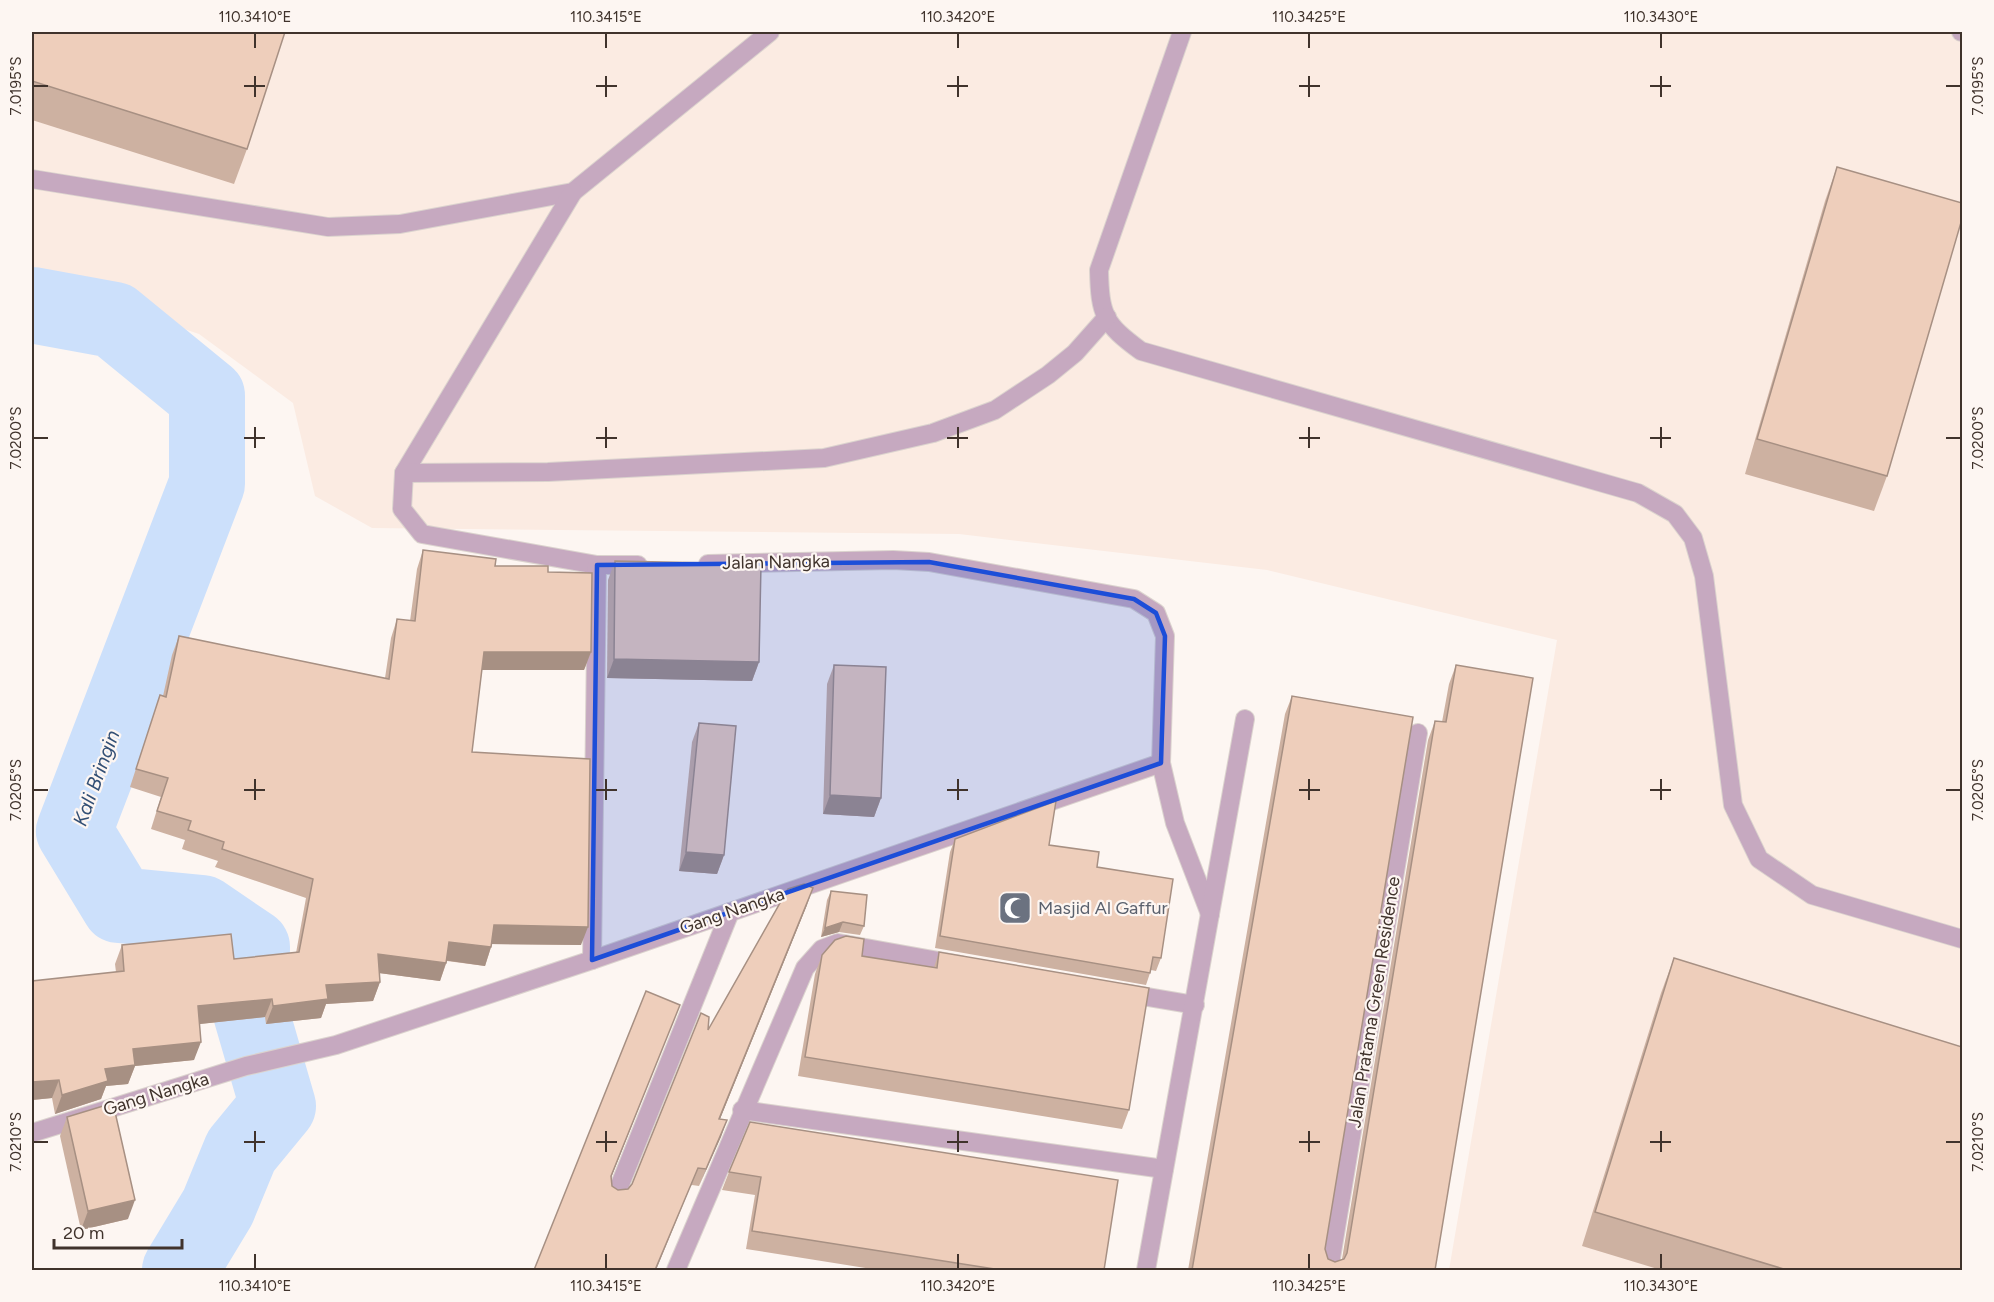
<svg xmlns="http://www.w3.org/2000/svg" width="1994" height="1302" font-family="Figtree,sans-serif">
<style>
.built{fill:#fbebe2}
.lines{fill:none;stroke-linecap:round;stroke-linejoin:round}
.river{stroke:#cce0fb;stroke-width:76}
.minor-casing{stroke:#dbd3ce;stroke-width:20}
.minor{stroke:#c6a9c0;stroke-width:18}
.wall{fill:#cdb1a1}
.shaded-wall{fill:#a79083}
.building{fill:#eecebb;stroke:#a79083;stroke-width:1.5}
.marked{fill:#1d4ed8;fill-opacity:0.2;stroke:#1d4ed8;stroke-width:4.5;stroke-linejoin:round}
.ticks{fill:none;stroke:#40332c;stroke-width:2}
.labels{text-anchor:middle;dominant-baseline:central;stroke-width:4.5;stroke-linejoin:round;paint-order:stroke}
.street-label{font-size:18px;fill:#40332c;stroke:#fdf6f2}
.worship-label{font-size:18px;fill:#5b616d;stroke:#fdf6f2;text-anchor:start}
.water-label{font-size:20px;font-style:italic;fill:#324f75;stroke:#fdf6f2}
.neatline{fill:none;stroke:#40332c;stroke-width:2}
.ticks-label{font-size:15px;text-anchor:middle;fill:#40332c}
</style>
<rect width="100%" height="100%" fill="#fdf6f2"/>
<path class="built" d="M 32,32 L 1962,32 L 1962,1270 L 1449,1270 L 1557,640 L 1267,570 L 959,534 L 372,528 L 315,496 L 293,403 L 199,334 L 107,303 L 32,293 Z"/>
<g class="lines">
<path class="river" d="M 32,305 L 114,320 L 207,396 L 207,484 L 74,831 L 119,905 L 202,913 L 252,947 L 251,1013 L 278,1106 L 241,1151 L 218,1207 L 180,1270"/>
<g class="minor-casing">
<g id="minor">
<path d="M 1182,32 L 1099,270 C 1100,315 1104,324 1141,351 L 1638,493 L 1675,514 L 1693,538 L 1704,576 L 1733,805 L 1759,859 L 1812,895 L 1962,939"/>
<path d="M 1961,32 L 1962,32"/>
<path d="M 32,179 L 328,227 L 400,224 L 573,192 L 770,32"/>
<path d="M 573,192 L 404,473 L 402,509 L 422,534 L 597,565 L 638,565"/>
<path d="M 404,473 L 548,472 L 824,458 L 933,433 L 995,410 L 1048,375 L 1075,353 L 1107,317"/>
<path d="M 708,564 L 893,560 L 929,562 L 1134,599 L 1156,613 L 1165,636 L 1161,763 L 1175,823 L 1210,914"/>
<path d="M 592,960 L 597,565"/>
<path d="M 1124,993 L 1195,1005"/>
<path d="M 742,1110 L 1164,1169"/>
<path d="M 32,1133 L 246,1066 L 336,1045 L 592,960 L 1161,763"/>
<path d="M 615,1197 L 730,912"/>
<path d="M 676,1270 L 805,968 L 822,949 L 838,943 L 961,965"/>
<path d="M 1146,1270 L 1245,719"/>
<path d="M 1329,1270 L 1418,733"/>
</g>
</g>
<use href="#minor" class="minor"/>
</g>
<g class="wall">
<path d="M 32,32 L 247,149 L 234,184 L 32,120 Z"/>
<path d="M 1837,167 L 1887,476 L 1874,511 L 1745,474 L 1825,201 Z"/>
<path d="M 423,550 L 495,566 L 548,572 L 591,652 L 584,670 L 482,670 L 472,752 L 581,945 L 492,944 L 485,966 L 447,961 L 440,981 L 379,973 L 380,982 L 373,1001 L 326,1004 L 321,1018 L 266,1024 L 265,1017 L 199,1024 L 194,1060 L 135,1066 L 128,1084 L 106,1086 L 101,1099 L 55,1114 L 52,1098 L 32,1100 L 32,981 L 116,972 L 115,964 L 122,945 L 234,959 L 296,953 L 306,898 L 215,867 L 218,861 L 182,849 L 185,840 L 151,829 L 161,797 L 130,787 L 160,695 L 163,696 L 172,655 L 179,636 L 385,678 L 391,638 L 397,619 L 410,621 L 417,569 Z"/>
<path d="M 615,561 L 759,662 L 752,681 L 607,678 L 608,580 Z"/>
<path d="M 834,665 L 881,798 L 874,817 L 823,814 L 827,684 Z"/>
<path d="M 1456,665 L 1435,1270 L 1188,1270 L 1285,714 L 1292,696 L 1325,1249 L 1328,1259 L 1335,1262 L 1342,1259 L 1428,740 L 1435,721 L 1442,722 L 1449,684 Z"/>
<path d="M 699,723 L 724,855 L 717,874 L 679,871 L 692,742 Z"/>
<path d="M 955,839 L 1049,845 L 1097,867 L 1161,958 L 1156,971 L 1151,970 L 1146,985 L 935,948 L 950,852 Z"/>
<path d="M 831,891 L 864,926 L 860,935 L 839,932 L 821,937 L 827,900 Z"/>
<path d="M 807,905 L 720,1119 L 727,1120 L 699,1186 L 692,1185 L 534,1270 L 673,1022 L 611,1177 L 612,1186 L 618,1190 L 628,1189 L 632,1184 L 708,1030 Z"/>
<path d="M 939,952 L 1129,1110 L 1122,1129 L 798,1076 L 815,974 L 822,955 L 862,956 L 934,967 Z"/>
<path d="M 1674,958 L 1962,1270 L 1661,1270 L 1582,1246 L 1661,993 Z"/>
<path d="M 67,1117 L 128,1219 L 81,1230 L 60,1136 Z"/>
<path d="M 750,1122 L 1104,1270 L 878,1270 L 746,1249 L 755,1195 L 722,1190 L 729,1172 Z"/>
</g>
<g class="shaded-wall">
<path d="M 484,652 L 591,652 L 584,670 L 477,670 Z"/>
<path d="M 614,659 L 759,662 L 752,681 L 607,678 Z"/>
<path d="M 830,795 L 881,798 L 874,817 L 823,814 Z"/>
<path d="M 686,852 L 724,855 L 717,874 L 679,871 Z"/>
<path d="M 813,888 L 807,905 L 713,1136 L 719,1119 Z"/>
<path d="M 843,922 L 839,932 L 821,937 L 825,928 Z"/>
<path d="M 494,925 L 588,927 L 581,945 L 487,944 Z"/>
<path d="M 449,942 L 491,947 L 485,966 L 443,960 Z"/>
<path d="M 378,954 L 446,963 L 440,981 L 371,972 Z"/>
<path d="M 380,982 L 373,1001 L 326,1004 L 321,1018 L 266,1024 L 273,1006 L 326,985 Z"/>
<path d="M 272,999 L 265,1017 L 191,1025 L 198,1006 Z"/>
<path d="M 680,1005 L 673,1022 L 605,1193 L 611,1176 Z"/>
<path d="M 201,1042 L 194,1060 L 135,1066 L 128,1084 L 106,1086 L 101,1099 L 55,1114 L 62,1095 L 105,1069 L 133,1049 Z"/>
<path d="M 59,1080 L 52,1098 L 32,1100 L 32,1082 Z"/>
<path d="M 727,1120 L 721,1137 L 699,1186 L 706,1169 Z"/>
<path d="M 698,1168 L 656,1270 L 655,1270 Z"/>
<path d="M 135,1200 L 128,1219 L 81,1230 L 88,1211 Z"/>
</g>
<g class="building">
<path d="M 32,32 L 285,32 L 247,149 L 32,81 Z"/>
<path d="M 1837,167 L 1962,203 L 1962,219 L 1887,476 L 1757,439 Z"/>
<path d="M 423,550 L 496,559 L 495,566 L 548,566 L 548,572 L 592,573 L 591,652 L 484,652 L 472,752 L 590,759 L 588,927 L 494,925 L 491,947 L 449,942 L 446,963 L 378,954 L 380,982 L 326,985 L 328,999 L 273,1006 L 272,999 L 198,1006 L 201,1042 L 133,1049 L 135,1065 L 105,1069 L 108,1081 L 62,1095 L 59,1080 L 32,1082 L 32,981 L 124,971 L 122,945 L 231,934 L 234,959 L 299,952 L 313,879 L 222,849 L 224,842 L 188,830 L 191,821 L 157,811 L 168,778 L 136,769 L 160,695 L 166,697 L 179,636 L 389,679 L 397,619 L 415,621 Z"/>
<path d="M 615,561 L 761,564 L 759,662 L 614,659 Z"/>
<path d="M 834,665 L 886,667 L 881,798 L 830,795 Z"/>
<path d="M 1456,665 L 1533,678 L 1435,1270 L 1192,1270 L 1292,696 L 1413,717 L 1325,1249 L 1328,1259 L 1335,1262 L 1344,1259 L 1347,1253 L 1435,721 L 1446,722 Z"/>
<path d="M 699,723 L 736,726 L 724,855 L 686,852 Z"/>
<path d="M 1056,801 L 1049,845 L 1099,852 L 1097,867 L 1173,879 L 1161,958 L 1153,957 L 1150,973 L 940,936 L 955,839 Z"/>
<path d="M 804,884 L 813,888 L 719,1119 L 727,1120 L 706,1169 L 698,1168 L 655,1270 L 534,1270 L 646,991 L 680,1005 L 611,1176 L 612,1186 L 618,1190 L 628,1189 L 632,1184 L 701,1013 L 709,1017 L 708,1030 L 788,889 Z"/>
<path d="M 831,891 L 867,895 L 864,926 L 843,922 L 825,928 Z"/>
<path d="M 846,936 L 864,939 L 862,956 L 937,968 L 939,952 L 1149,988 L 1129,1110 L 805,1057 L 822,955 L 835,940 Z"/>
<path d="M 1674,958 L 1962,1047 L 1962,1270 L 1787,1270 L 1595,1212 Z"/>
<path d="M 113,1103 L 135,1200 L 88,1211 L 67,1117 Z"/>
<path d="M 750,1122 L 1118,1180 L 1104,1270 L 1001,1270 L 752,1231 L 761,1177 L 729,1172 Z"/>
</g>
<path class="marked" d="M 929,562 L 1134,599 L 1156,613 L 1165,636 L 1161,763 L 592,960 L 597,565 Z"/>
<path class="ticks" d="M 255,33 L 255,48M 606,33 L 606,48M 958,33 L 958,48M 1309,33 L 1309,48M 1661,33 L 1661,48M 255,76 L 255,97M 606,76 L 606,97M 958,76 L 958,97M 1309,76 L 1309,97M 1661,76 L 1661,97M 33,86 L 48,86M 244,86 L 265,86M 596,86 L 617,86M 947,86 L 968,86M 1299,86 L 1320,86M 1650,86 L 1671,86M 1946,86 L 1961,86M 255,427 L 255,448M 606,427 L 606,448M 958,427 L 958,448M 1309,427 L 1309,448M 1661,427 L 1661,448M 33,438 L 48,438M 244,438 L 265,438M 596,438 L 617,438M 947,438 L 968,438M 1299,438 L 1320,438M 1650,438 L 1671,438M 1946,438 L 1961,438M 255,779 L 255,800M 606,779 L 606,800M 958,779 L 958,800M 1309,779 L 1309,800M 1661,779 L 1661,800M 33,790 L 48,790M 244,790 L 265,790M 596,790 L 617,790M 947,790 L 968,790M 1299,790 L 1320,790M 1650,790 L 1671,790M 1946,790 L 1961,790M 255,1131 L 255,1152M 606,1131 L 606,1152M 958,1131 L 958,1152M 1309,1131 L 1309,1152M 1661,1131 L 1661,1152M 33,1142 L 48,1142M 244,1142 L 265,1142M 596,1142 L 617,1142M 947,1142 L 968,1142M 1299,1142 L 1320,1142M 1650,1142 L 1671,1142M 1946,1142 L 1961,1142M 255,1254 L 255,1269M 606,1254 L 606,1269M 958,1254 L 958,1269M 1309,1254 L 1309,1269M 1661,1254 L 1661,1269"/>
<defs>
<g id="mosque-square" transform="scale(1.725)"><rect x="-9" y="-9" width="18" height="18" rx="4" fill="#6b7280" stroke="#fdf6f2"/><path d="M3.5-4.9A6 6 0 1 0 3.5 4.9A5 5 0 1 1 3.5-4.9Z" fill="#fff"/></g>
</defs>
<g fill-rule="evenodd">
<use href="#mosque-square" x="1015" y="908"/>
</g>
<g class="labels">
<g class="street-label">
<text transform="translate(776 562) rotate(-1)">Jalan Nangka</text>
<text transform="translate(732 911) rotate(-19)">Gang Nangka</text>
<text transform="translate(1374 1002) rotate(-81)">Jalan Pratama Green Residence</text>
<text transform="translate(156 1094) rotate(-17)">Gang Nangka</text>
</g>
<g class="worship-label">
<text x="1038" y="908">Masjid Al Gaffur</text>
</g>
<g class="water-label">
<text transform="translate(96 778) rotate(-70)">Kali Bringin</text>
</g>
</g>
<rect width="1994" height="1302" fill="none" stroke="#fdf6f2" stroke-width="66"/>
<path d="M54 1239v9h128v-9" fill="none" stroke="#40332c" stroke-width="3"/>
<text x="63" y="1239" font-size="18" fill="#40332c" stroke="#fdf6f2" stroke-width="4.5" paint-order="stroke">20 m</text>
<rect x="33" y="33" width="1928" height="1236" class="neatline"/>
<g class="ticks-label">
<text x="255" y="22">110.3410°E</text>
<text x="606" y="22">110.3415°E</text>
<text x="958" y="22">110.3420°E</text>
<text x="1309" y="22">110.3425°E</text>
<text x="1661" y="22">110.3430°E</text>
<text transform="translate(16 86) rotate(-90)" y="5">7.0195°S</text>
<text transform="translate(1978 86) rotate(-90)" y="5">7.0195°S</text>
<text transform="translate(16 438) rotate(-90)" y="5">7.0200°S</text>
<text transform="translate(1978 438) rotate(-90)" y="5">7.0200°S</text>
<text transform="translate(16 790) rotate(-90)" y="5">7.0205°S</text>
<text transform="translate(1978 790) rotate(-90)" y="5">7.0205°S</text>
<text transform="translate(16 1142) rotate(-90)" y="5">7.0210°S</text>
<text transform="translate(1978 1142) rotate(-90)" y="5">7.0210°S</text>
<text x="255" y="1291">110.3410°E</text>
<text x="606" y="1291">110.3415°E</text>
<text x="958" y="1291">110.3420°E</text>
<text x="1309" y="1291">110.3425°E</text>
<text x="1661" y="1291">110.3430°E</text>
</g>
</svg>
